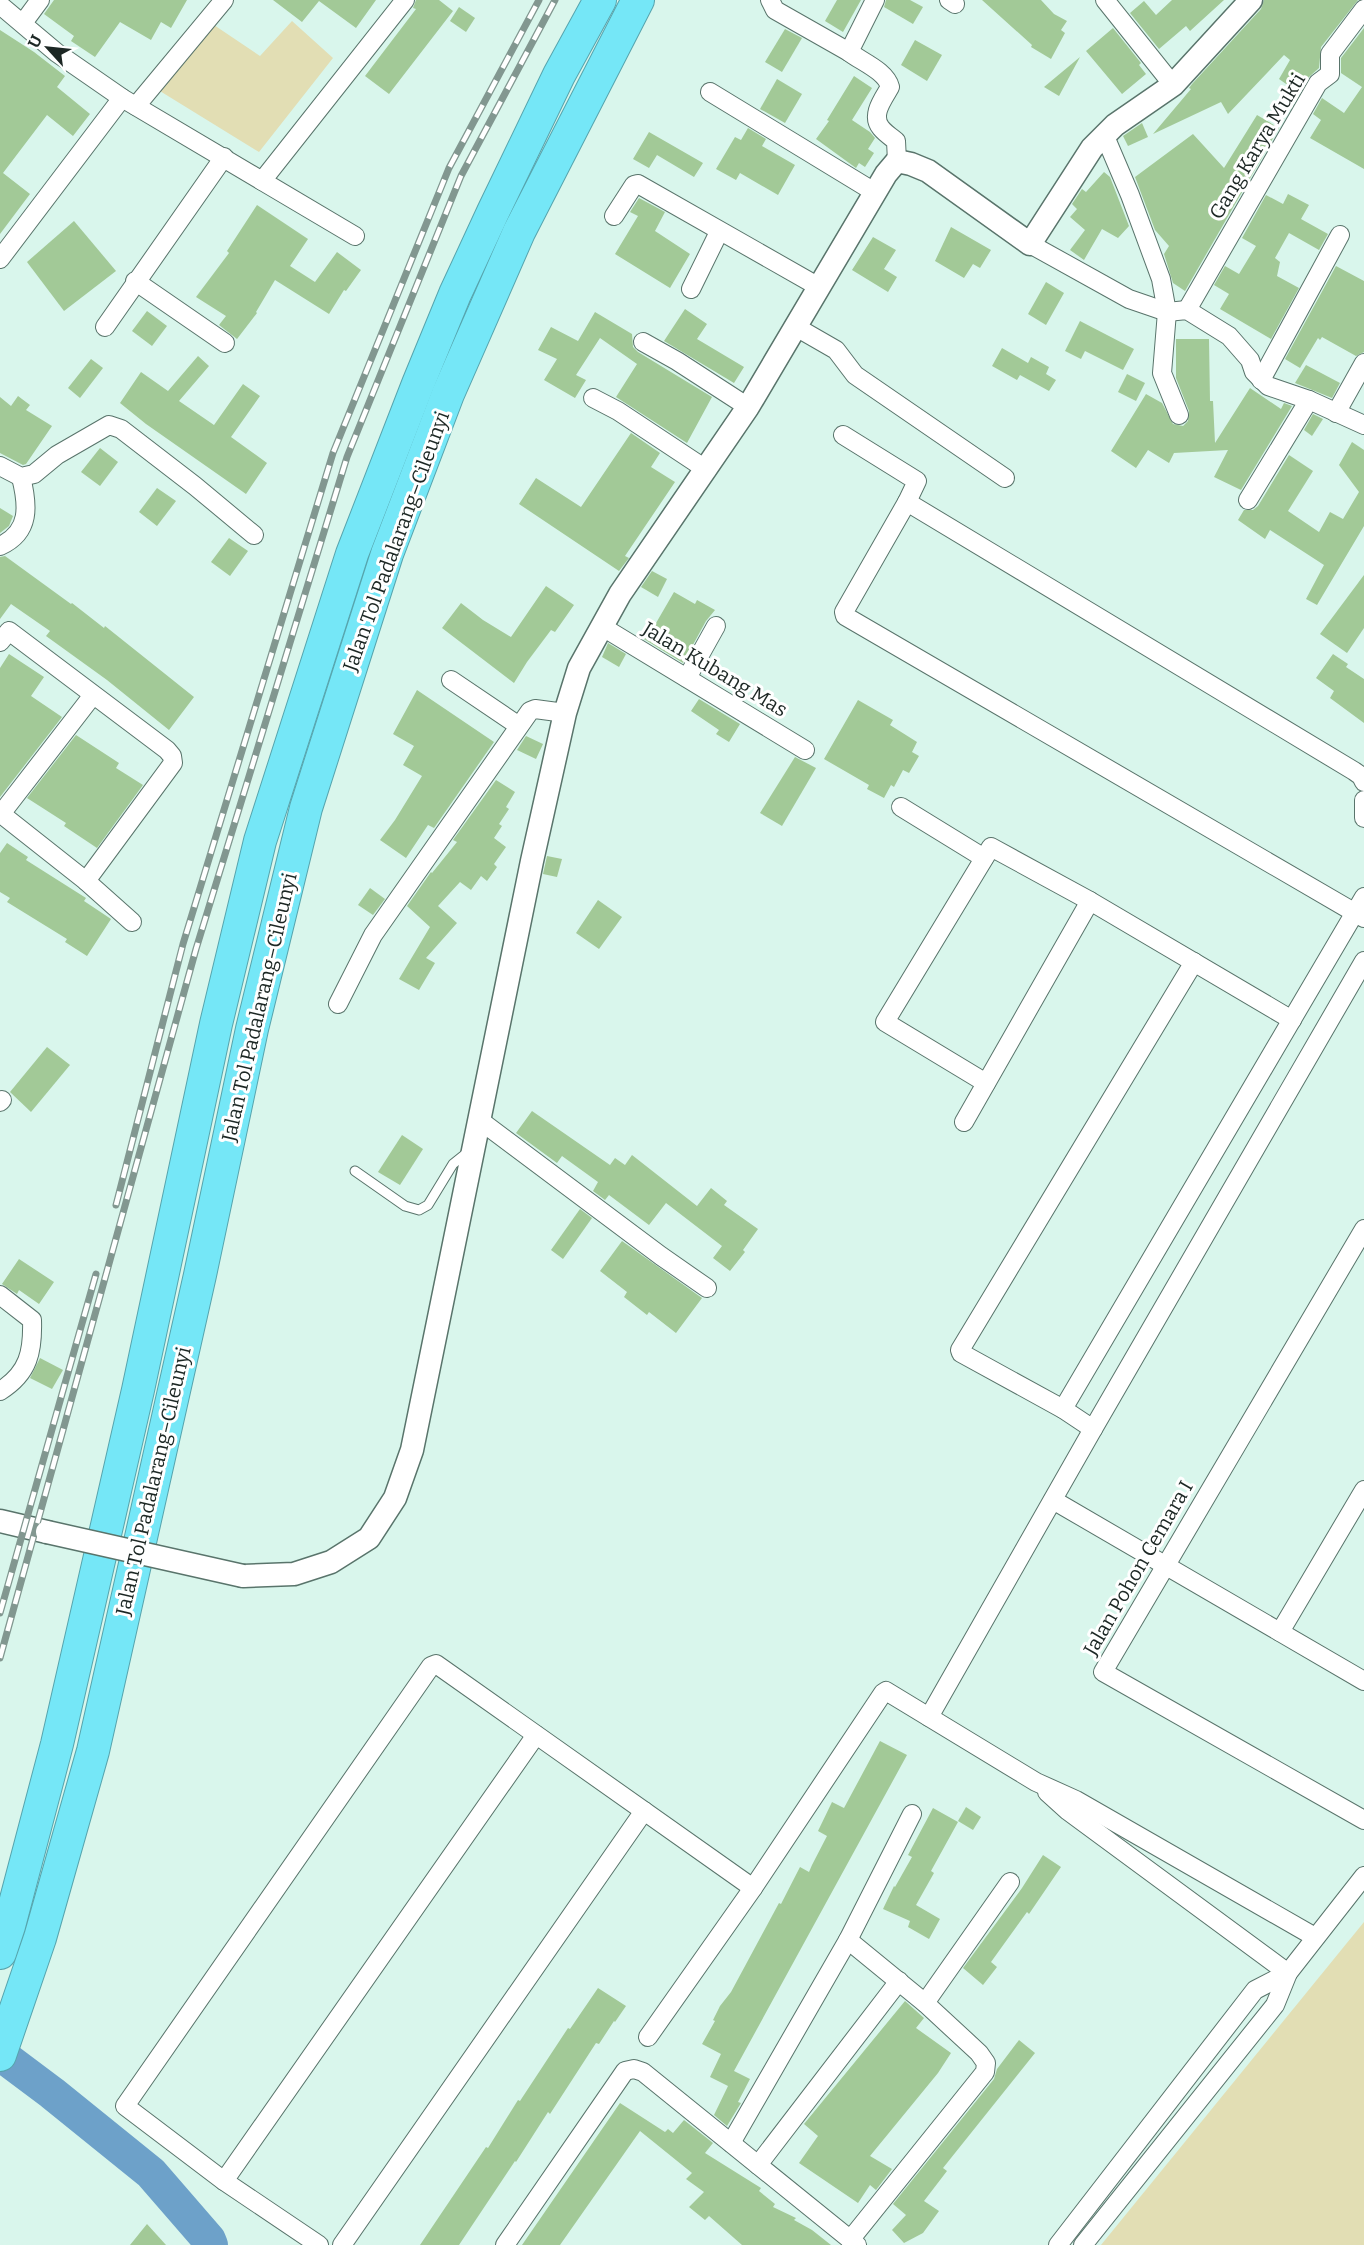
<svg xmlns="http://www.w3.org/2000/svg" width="1364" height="2245" font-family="Bitter,serif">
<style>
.green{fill:#e2deb4}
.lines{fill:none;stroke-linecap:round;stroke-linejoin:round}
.river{stroke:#6da1c9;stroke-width:34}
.building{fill:#a2c997}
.service-casing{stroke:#59746b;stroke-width:11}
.minor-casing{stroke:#59746b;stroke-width:20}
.tertiary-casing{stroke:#59746b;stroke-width:25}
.motorway-casing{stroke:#56a4ad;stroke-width:34}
.service{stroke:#fff;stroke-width:9}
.minor{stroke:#fff;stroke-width:18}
.tertiary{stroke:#fff;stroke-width:22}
.motorway{stroke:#75e7f7;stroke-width:32}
.rail-casing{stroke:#829790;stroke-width:7}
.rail{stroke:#fff;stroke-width:4.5;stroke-dasharray:14;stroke-linecap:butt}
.tertiary-bridge-casing{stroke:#59746b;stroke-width:25;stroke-linecap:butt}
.tertiary-bridge{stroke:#fff;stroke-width:22}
.labels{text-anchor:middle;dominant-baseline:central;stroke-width:6;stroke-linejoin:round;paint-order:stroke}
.street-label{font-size:20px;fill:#1c2724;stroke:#fff}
</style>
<rect width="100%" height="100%" fill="#d9f6ec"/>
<g class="green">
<path d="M 292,21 L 333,58 L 259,152 L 155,88 L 211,23 L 260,56 Z"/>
<path d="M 1364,1922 L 1364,2245 L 1101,2245 Z"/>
</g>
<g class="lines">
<path class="river" d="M 0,2054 L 52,2093 L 151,2173 L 209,2240 L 211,2245"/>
</g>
<g class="building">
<path d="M 54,0 L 187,0 L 171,28 L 161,22 L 151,40 L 120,22 L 95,57 L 71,41 L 74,36 L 44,14 Z"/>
<path d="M 273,0 L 376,0 L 356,28 L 319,1 L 302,22 Z"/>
<path d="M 416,0 L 439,0 L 453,11 L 389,94 L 365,76 L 416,9 L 413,8 Z"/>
<path d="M 837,0 L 861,0 L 843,32 L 825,21 Z"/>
<path d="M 886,0 L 910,0 L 923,7 L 913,24 L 884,7 Z"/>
<path d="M 982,0 L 1041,0 L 1054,14 L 1067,21 L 1061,30 L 1065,33 L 1051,59 L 1031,47 L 1032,45 Z"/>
<path d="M 1172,0 L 1224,0 L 1190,31 L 1186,26 L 1159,49 L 1130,13 L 1144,1 L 1156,15 Z"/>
<path d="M 1264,0 L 1358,0 L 1321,47 L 1319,68 L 1309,77 L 1299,93 L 1279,79 L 1290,60 L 1284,55 L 1228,114 L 1221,102 L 1153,134 L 1191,89 L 1189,88 L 1192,84 L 1261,9 Z"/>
<path d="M 459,7 L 475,18 L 466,32 L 450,21 Z"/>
<path d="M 1113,28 L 1141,63 L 1139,65 L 1146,74 L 1122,94 L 1086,51 Z"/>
<path d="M 1364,28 L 1364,169 L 1310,138 L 1321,120 L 1313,114 L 1322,98 L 1344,113 L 1362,87 L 1341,73 L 1341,58 Z"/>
<path d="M 785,29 L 802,38 L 782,72 L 765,62 Z"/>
<path d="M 0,30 L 34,52 L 65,76 L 57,87 L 90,114 L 73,136 L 47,115 L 3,173 L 30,194 L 0,234 Z"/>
<path d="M 915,40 L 942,55 L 927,81 L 901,65 Z"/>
<path d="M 1080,57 L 1059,96 L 1044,87 Z"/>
<path d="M 854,76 L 872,88 L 852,120 L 870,132 L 875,138 L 868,149 L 874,153 L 865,167 L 859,163 L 856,168 L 816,139 L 829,121 L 827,120 Z"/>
<path d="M 777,79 L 802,94 L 785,123 L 760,109 Z"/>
<path d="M 1257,115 L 1279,128 L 1185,291 L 1173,283 L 1164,254 L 1169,246 L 1155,230 L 1135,177 L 1193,134 L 1224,168 Z"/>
<path d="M 1142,123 L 1148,137 L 1128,146 L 1123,136 Z"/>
<path d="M 748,128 L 766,139 L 762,146 L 795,165 L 778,195 L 740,173 L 736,180 L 716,169 L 735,137 L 741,140 Z"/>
<path d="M 649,132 L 703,163 L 694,177 L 657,155 L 649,168 L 633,159 Z"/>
<path d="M 1104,172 L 1110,177 L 1129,226 L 1118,238 L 1102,229 L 1084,260 L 1070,250 L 1085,230 L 1070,217 L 1077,209 L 1072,204 L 1082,189 L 1086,192 Z"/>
<path d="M 1288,194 L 1309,205 L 1301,219 L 1328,234 L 1319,250 L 1289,233 L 1275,258 L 1280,262 L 1277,276 L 1299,288 L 1271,339 L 1220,309 L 1229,294 L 1214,285 L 1225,266 L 1239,274 L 1256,246 L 1242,238 L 1266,195 L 1283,204 Z"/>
<path d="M 639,198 L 665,212 L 655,231 L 690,254 L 670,288 L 615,254 L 638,216 L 630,212 Z"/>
<path d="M 257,205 L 308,239 L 290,266 L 315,282 L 337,252 L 361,270 L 346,291 L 344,290 L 329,314 L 275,280 L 256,312 L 257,313 L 237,339 L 219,325 L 226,316 L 196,297 L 229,253 L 227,251 Z"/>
<path d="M 74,221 L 116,271 L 64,311 L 27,262 Z"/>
<path d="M 951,227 L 991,250 L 980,268 L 973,264 L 964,278 L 935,261 Z"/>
<path d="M 873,237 L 896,250 L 884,269 L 897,277 L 888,292 L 852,270 Z"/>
<path d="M 1336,266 L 1364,281 L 1364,352 L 1356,356 L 1322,337 L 1320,340 L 1318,338 L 1300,368 L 1285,359 Z"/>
<path d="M 1046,282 L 1064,293 L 1046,325 L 1028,314 Z"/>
<path d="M 685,309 L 707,324 L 697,339 L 744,367 L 734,383 L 664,341 Z"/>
<path d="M 147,311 L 167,326 L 152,346 L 132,331 Z"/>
<path d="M 595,312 L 632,334 L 633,347 L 638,352 L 712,397 L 687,443 L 616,397 L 637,364 L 600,338 L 576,375 L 586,380 L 575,398 L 544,380 L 557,359 L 538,350 L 551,327 L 578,341 Z"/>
<path d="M 1080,321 L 1134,349 L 1123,370 L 1085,351 L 1081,359 L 1065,351 Z"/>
<path d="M 1176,339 L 1209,339 L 1210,401 L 1213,401 L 1215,443 L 1250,388 L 1281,409 L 1284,403 L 1292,406 L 1241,490 L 1214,477 L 1228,450 L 1174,453 L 1169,463 L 1148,450 L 1136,468 L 1111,451 L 1146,394 L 1162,403 L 1173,424 L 1183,426 L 1188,421 L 1189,411 L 1176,378 Z"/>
<path d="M 1002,348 L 1028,363 L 1031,357 L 1049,367 L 1046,374 L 1056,380 L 1049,391 L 1020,375 L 1017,380 L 992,366 Z"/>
<path d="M 198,356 L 209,366 L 179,401 L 214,425 L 243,384 L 260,396 L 231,437 L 267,463 L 246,494 L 146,424 L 120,403 L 141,372 L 168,391 Z"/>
<path d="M 91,359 L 103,368 L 80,398 L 68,388 Z"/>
<path d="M 1306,365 L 1340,383 L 1332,398 L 1295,383 Z"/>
<path d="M 1127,374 L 1145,383 L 1136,401 L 1118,392 Z"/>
<path d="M 18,396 L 30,405 L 26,410 L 52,426 L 26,464 L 23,465 L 0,453 L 0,397 L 11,406 Z"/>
<path d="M 1313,414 L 1323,419 L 1312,436 L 1304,430 Z"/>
<path d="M 631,433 L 660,453 L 651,467 L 675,482 L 625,556 L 629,558 L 619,571 L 519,504 L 536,478 L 581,507 Z"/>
<path d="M 1352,442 L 1364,450 L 1364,526 L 1317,605 L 1306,599 L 1324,565 L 1270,530 L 1265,539 L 1238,520 L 1244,510 L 1253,510 L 1258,506 L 1289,455 L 1313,471 L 1288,511 L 1319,532 L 1330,512 L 1343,519 L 1359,492 L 1339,465 Z"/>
<path d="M 100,448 L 118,462 L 100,486 L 81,472 Z"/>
<path d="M 157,488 L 176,501 L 157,526 L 139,512 Z"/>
<path d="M 0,508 L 13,516 L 9,526 L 0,533 Z"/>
<path d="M 229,538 L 248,551 L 230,576 L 211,562 Z"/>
<path d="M 5,556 L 71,604 L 72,603 L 104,628 L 105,626 L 194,697 L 169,730 L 107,680 L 46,636 L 50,631 L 11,604 L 0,619 L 0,557 Z"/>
<path d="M 652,571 L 667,579 L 658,597 L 641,587 Z"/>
<path d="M 1364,575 L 1364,628 L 1347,653 L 1320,634 Z"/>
<path d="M 546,586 L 574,605 L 555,632 L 551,630 L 527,662 L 514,683 L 442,628 L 461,603 L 483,620 L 511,637 Z"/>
<path d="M 674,592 L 695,604 L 697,600 L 715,610 L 706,621 L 683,663 L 639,636 L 645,626 L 652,630 Z"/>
<path d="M 608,643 L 626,654 L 619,667 L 602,657 Z"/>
<path d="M 9,654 L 44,677 L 31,696 L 62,717 L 0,797 L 0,668 Z"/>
<path d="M 1333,654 L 1348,664 L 1346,667 L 1364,679 L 1364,723 L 1330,698 L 1334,691 L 1316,678 Z"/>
<path d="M 417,690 L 494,742 L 434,828 L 428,825 L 406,858 L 380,840 L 395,820 L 422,776 L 403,765 L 414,746 L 393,734 Z"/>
<path d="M 699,699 L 740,724 L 729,742 L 716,734 L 719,730 L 691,711 Z"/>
<path d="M 858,700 L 893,720 L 890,725 L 917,742 L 912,752 L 919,756 L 909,773 L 903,770 L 894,787 L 891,785 L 884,798 L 867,789 L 869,785 L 824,759 Z"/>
<path d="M 76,735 L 119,763 L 116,768 L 143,785 L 97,848 L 64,826 L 66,823 L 27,798 Z"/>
<path d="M 526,736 L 543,744 L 536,759 L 517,750 Z"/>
<path d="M 795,757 L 816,768 L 782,826 L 760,813 Z"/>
<path d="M 496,780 L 515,792 L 506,807 L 509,809 L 499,824 L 502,826 L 494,838 L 506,847 L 494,864 L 497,867 L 487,881 L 481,876 L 471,890 L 460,882 L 438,906 L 457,923 L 426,958 L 435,963 L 419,990 L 399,979 L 430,927 L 407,906 L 431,872 L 432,873 L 457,842 L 453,840 Z"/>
<path d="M 7,843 L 28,857 L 26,860 L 86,898 L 84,901 L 111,919 L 87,956 L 65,942 L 67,939 L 7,902 L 10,898 L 0,892 L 0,853 Z"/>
<path d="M 547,856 L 562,859 L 557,877 L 543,874 Z"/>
<path d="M 370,888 L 385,899 L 373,915 L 358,905 Z"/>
<path d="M 598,900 L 622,917 L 599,949 L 576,933 Z"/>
<path d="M 47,1047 L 70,1065 L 31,1112 L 10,1092 Z"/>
<path d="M 532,1111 L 610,1165 L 615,1158 L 625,1165 L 632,1155 L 697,1206 L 711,1188 L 727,1201 L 724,1205 L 758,1229 L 743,1250 L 745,1252 L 730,1271 L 713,1258 L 722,1246 L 666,1203 L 649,1225 L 609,1195 L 605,1200 L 593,1191 L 598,1182 L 562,1156 L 557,1163 L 516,1133 Z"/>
<path d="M 402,1135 L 423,1149 L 400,1185 L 378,1172 Z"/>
<path d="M 580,1209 L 592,1218 L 563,1259 L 551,1250 Z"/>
<path d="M 622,1241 L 702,1298 L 676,1333 L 649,1312 L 647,1315 L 624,1297 L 627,1292 L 600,1271 Z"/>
<path d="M 19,1259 L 54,1282 L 39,1304 L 19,1290 L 17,1294 L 2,1284 Z"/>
<path d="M 40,1358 L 63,1370 L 52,1389 L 30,1378 Z"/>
<path d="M 880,1741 L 907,1755 L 734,2071 L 750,2079 L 738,2102 L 741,2103 L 727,2126 L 714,2115 L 728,2086 L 710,2077 L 721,2054 L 702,2044 L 715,2021 L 713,2020 L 720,2006 L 731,1992 L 779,1903 L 781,1904 L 800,1867 L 809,1872 L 812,1865 L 827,1836 L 818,1831 L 832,1802 L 844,1808 Z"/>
<path d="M 966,1807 L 981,1817 L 973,1830 L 958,1821 Z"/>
<path d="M 933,1808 L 958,1822 L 931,1871 L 934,1873 L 916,1905 L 940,1919 L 929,1939 L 908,1927 L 910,1921 L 883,1909 L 894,1886 L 895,1887 L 912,1857 L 908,1855 Z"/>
<path d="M 1043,1855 L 1061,1867 L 1029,1914 L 1027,1912 L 991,1962 L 997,1967 L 983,1985 L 963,1968 L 1022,1888 Z"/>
<path d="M 598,1988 L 626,2006 L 615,2022 L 614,2021 L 599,2044 L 596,2043 L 550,2114 L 548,2112 L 516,2162 L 515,2161 L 459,2245 L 420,2245 L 486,2147 L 488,2148 L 518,2100 L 520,2101 L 568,2028 L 570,2029 Z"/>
<path d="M 905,2001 L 924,2018 L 916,2028 L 951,2053 L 938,2073 L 870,2156 L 892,2169 L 876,2190 L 870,2185 L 858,2203 L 799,2163 L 818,2136 L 804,2124 Z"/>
<path d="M 1019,2040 L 1035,2053 L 943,2168 L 947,2171 L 924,2201 L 939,2211 L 923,2233 L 904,2243 L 892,2230 L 906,2215 L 893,2204 L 994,2079 L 997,2069 Z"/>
<path d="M 620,2103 L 665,2132 L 668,2129 L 673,2133 L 684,2120 L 713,2143 L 705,2153 L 761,2188 L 759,2191 L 775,2204 L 773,2207 L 796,2218 L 794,2220 L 812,2230 L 831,2245 L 742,2245 L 709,2216 L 705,2220 L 689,2207 L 704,2192 L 686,2179 L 692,2173 L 640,2131 L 560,2245 L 522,2245 Z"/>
<path d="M 147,2224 L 166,2245 L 130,2245 Z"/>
</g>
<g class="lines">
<g class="service-casing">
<path id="service" d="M 355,1171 L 405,1206 L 419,1210 L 428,1205 L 453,1164 L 468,1152"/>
</g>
<g class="minor-casing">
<g id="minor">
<path d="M 770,0 L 775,10 L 849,52"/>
<path d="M 875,0 L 849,52 C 862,62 886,71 890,87 C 884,98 870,115 881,128 C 885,133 891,137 896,141 L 897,161"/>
<path d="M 949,0 L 955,4"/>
<path d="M 1105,0 L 1173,85"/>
<path d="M 0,5 L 57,53 L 122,98 L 355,236"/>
<path d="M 23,23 L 40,0"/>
<path d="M 710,92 L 876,193"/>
<path d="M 136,106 L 224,0"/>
<path d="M 1104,134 L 1130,195 L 1161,279 L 1167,312 L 1162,373 L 1179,415"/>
<path d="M 262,181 L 405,0"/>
<path d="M 614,216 L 634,185 L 638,184 L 819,287"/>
<path d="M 1030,244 L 1129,299 L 1167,312 L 1187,310 L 1229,336 L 1250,360 L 1254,372 L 1268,386 L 1309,400 L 1364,425"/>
<path d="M 0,259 L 122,98"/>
<path d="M 135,281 L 225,343"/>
<path d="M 691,289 L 719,232"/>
<path d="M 1187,310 L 1318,83 L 1330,74 L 1330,54 L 1364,9"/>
<path d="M 105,327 L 224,157"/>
<path d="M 796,327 L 836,350 L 855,375 L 1005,478"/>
<path d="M 643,342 L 677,361 L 748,407"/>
<path d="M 1261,380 L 1340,235"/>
<path d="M 593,398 L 618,411 L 707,470"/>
<path d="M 1336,413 L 1364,363"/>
<path d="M 843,435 L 917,481 L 907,502 L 844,612 L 845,616 L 1364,918"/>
<path d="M 0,466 L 21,477 L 34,474 L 57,455 L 109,425 L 121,429 L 195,486 L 254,535"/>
<path d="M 1248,500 L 1309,400"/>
<path d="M 907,502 L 1354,771 L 1361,776 L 1364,782"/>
<path d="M 0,546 C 31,532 28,505 21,477"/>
<path d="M 601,626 L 805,750"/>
<path d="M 0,642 L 9,631 L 167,750 L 172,756 L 173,763 L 86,881 L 0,813"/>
<path d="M 687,678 L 716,626"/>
<path d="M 451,680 L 519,726"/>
<path d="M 1364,800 L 1364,818"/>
<path d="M 901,807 L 984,858"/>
<path d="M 1,814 L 93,695"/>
<path d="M 86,881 L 132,922"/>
<path d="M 338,1004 L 373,935 L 530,711 L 535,709 L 565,713"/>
<path d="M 986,1083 L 885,1022 L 991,847 L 1090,901 L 1292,1020"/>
<path d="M 0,1102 L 2,1100"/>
<path d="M 478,1119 L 661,1256 L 707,1288"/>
<path d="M 964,1122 L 1090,901"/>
<path d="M 1364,1229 L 1103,1672 L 1364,1820"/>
<path d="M 0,1295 L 32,1320 C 33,1351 29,1373 0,1391"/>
<path d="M 1063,1409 L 1364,897"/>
<path d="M 1093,1429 L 1063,1409 L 961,1353 L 960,1350 L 1194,962"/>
<path d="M 1053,1500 L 1364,1681"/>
<path d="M 1280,1632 L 1364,1490"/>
<path d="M 929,1717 L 1093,1429 L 1364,961"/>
<path d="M 1047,1792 L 1068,1811 L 1288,1973"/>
<path d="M 848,1940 L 925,2003 L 979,2053 L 986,2063 L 985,2072 L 850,2240"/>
<path d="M 925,2003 L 1010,1882"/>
<path d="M 648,2037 L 753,1888 L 883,1693 L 886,1691 L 1036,1782 L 1076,1800 L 1315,1937"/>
<path d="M 731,2143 L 848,1940 L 912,1814"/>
<path d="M 758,2165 L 899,1981"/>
<path d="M 224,2181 L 536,1735"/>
<path d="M 319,2245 L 224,2181 L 125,2106 L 431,1666 L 436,1664 L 753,1888"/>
<path d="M 342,2245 L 644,1811"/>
<path d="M 505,2245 L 625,2071 L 634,2069 L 643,2072 L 857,2245"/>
<path d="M 1058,2245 L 1255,1990 L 1288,1973"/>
<path d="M 1083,2245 L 1275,2005 L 1288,1973 L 1364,1876"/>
</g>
</g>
<g class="tertiary-casing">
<g id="tertiary">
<path d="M 0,1521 L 47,1532"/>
<path d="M 243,1576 L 294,1574 L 331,1562 L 369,1538 L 395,1498 L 412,1450 L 532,861 L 565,713 L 579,668 L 620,594 L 748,407 L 886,174 L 897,161 L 911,164 L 928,171 L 1030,244 L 1092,148 L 1115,125 L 1173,85 L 1251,0"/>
</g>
</g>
<g class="motorway-casing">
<g id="motorway">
<path d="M 0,1953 L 9,1926 L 57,1744 L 138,1390 L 216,1024 L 260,841 L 352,554 L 418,384 L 455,294 L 493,212 L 559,75 L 600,0"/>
<path d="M 0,2055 L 40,1938 L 93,1751 L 200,1275 L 252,1029 L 306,808 L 387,554 L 448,394 L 519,232 L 638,0"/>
</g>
</g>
<use href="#service" class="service"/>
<use href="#minor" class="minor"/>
<use href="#tertiary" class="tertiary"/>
<use href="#motorway" class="motorway"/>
<g class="rail-casing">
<g id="rail">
<path d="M 116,1205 L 183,944 L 333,453 L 449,168 L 539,0"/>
<path d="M 0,1613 L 96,1274"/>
<path d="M 0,1658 L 196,949 L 347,457 L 461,176 L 555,0"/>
</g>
</g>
<use href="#rail" class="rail"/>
<g class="tertiary-bridge-casing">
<path id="tertiary-bridge" d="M 47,1532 L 243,1576"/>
</g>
<use href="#tertiary-bridge" class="tertiary-bridge"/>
</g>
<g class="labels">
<g class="street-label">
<text transform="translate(1257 146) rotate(-59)">Gang Karya Mukti</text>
<text transform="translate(396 541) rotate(-70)">Jalan Tol Padalarang–Cileunyi</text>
<text transform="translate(715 669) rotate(31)">Jalan Kubang Mas</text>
<text transform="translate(259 1007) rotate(-77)">Jalan Tol Padalarang–Cileunyi</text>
<text transform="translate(153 1481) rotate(-77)">Jalan Tol Padalarang–Cileunyi</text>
<text transform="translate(1138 1568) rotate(-60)">Jalan Pohon Cemara I</text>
</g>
</g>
<g transform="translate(48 48) rotate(297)" stroke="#ffffff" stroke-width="4.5" paint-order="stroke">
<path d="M0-4.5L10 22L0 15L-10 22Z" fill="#1c2724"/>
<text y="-9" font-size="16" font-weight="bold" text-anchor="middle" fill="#1c2724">U</text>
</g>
</svg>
